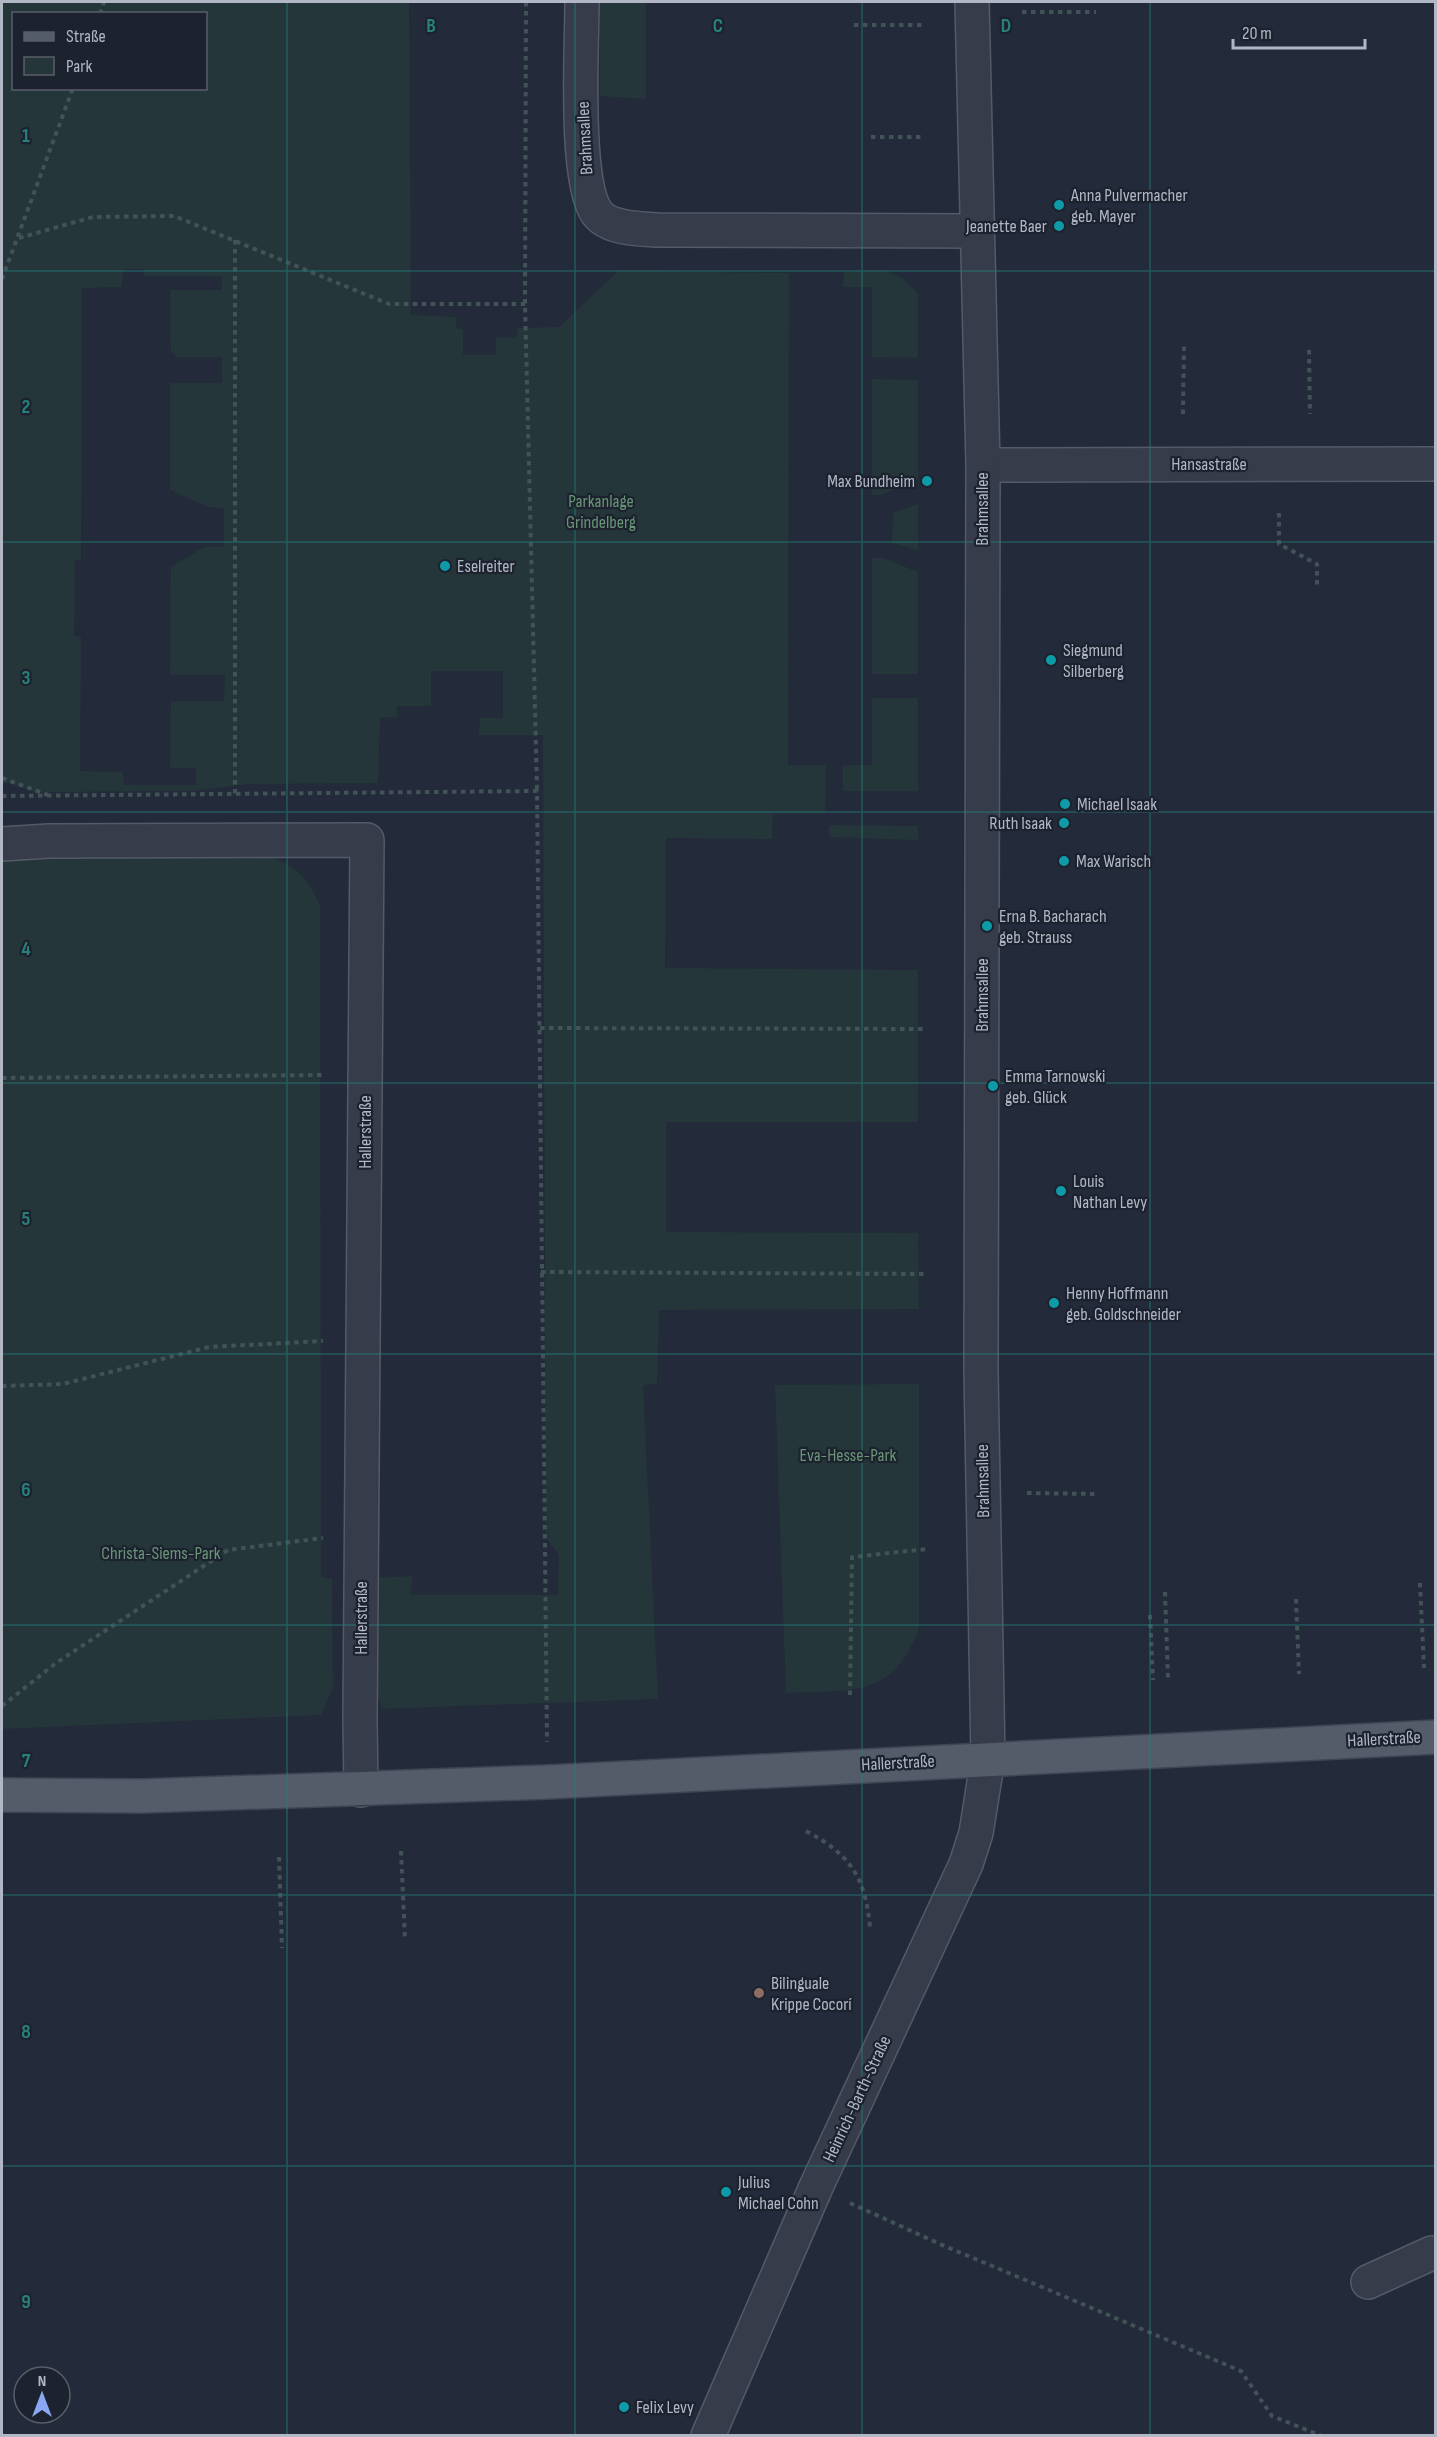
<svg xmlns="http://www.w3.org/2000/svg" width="1437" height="2437" font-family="'Sofia Sans Condensed',sans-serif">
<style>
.green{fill:#25363a;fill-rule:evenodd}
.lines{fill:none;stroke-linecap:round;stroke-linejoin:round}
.minor-casing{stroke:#545a67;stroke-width:36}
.major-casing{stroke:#3f4552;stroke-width:36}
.path{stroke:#425357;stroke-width:4;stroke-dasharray:4.5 4.5;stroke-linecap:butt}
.minor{stroke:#363c49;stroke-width:33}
.major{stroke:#545b69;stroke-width:33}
.grid{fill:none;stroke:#27807b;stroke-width:1.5;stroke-opacity:0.55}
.culture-dot{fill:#0f9aa8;stroke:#1c222e;stroke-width:2}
.education-dot{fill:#8d6e63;stroke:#1c222e;stroke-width:2}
.labels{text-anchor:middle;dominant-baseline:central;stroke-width:4.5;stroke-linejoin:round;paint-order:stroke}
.street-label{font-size:18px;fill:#b1b7c5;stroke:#1c222e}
.poi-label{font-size:18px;fill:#b1b7c5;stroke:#1c222e;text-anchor:start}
.park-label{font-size:18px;fill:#699577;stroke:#1c222e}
.grid-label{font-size:20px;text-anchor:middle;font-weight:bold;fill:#27807b;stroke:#1c222e;stroke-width:4.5;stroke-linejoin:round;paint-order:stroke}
</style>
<rect width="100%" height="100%" fill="#232a39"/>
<g class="green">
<path d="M 2,2 L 409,2 L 411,315 L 457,317 L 456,328 L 463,329 L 463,355 L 496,355 L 496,337 L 516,338 L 518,328 L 559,327 L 618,271 L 789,273 L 788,765 L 826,765 L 825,813 L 773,813 L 772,839 L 666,838 L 665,968 L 918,970 L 918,1122 L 666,1122 L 666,1232 L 918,1233 L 919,1309 L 659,1310 L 657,1384 L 643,1385 L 658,1699 L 382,1709 L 372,1682 L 372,1578 L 412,1576 L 411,1595 L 558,1595 L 559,1555 L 546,1538 L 543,735 L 479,735 L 480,718 L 503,718 L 503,671 L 431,671 L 431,706 L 397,706 L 397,717 L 380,717 L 378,783 L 247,784 L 195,791 L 36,792 L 9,783 L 2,783 ZM 14,14 L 206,14 L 206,88 L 14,88 ZM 123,269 L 144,269 L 144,276 L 222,276 L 222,290 L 170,290 L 171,352 L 177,357 L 222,357 L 222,383 L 170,383 L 170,490 L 208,507 L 224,508 L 224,547 L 204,547 L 171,567 L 170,675 L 225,675 L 224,701 L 171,701 L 170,768 L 196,768 L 196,785 L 124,785 L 123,772 L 80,771 L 81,637 L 74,636 L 75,560 L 81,560 L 82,288 L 121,287 Z"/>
<path d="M 600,2 L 646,2 L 646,99 L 600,96 Z"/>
<path d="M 885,271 L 901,277 L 918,294 L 918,358 L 872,357 L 872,287 L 843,287 L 844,272 Z"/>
<path d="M 872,379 L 918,380 L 918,478 L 881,495 L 872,495 Z"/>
<path d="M 918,504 L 918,550 L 892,543 L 893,513 Z"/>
<path d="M 872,558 L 883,558 L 918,572 L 918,674 L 872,674 Z"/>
<path d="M 872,698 L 918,698 L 918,791 L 843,791 L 843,765 L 872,765 Z"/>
<path d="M 829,825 L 918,826 L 918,840 L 829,837 Z"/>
<path d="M 270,856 C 298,869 308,877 320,906 L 321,1577 L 332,1579 L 333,1688 L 321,1715 L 2,1729 L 2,857 Z"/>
<path d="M 919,1384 L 919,1628 C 893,1699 851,1690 786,1693 L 775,1385 Z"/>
</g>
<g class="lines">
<g class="minor-casing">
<g id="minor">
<path d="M 582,2 C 582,45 574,181 597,213 C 609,229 640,229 658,230 L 977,231"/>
<path d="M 983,465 L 1436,464"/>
<path d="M 2,844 L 49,841 L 367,840 L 360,1719 L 361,1790"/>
<path d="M 1368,2282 L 1432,2253 L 1436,2254"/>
<path d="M 708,2436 L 816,2187 L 966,1864 L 976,1833 L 988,1758 L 981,1371 L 983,465 L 972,2"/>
</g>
</g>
<g class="major-casing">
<path id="major" d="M 2,1795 L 142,1796 L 548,1782 L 1436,1737"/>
</g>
<g class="path">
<path d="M 526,2 L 525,304 L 537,791"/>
<path d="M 1022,12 L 1096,12"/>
<path d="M 100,14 L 104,2"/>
<path d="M 854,25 L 922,25"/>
<path d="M 871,137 L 923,137"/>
<path d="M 19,238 L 93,217 L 174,216 L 389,304 L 525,304"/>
<path d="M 235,240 L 235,795"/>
<path d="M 2,279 L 73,88"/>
<path d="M 1309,350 L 1310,414"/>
<path d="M 1183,414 L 1184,342"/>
<path d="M 1279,513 L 1279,544 L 1317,564 L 1317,585"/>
<path d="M 2,778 L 48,795"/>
<path d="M 2,796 L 537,791 L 547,1742"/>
<path d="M 540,1028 L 927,1029"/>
<path d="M 2,1078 L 325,1075"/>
<path d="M 541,1272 L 925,1274"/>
<path d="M 2,1386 L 63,1384 L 209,1347 L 323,1341"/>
<path d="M 1027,1493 L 1098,1494"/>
<path d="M 1420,1583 L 1424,1668"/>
<path d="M 1165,1592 L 1168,1679"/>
<path d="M 1296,1599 L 1299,1674"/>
<path d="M 1150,1615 L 1153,1680"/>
<path d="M 850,1695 L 852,1557 L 927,1549"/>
<path d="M 2,1706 L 56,1663 L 228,1550 L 323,1538"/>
<path d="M 806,1831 C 851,1855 865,1877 870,1927"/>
<path d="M 401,1851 L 405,1940"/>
<path d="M 279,1857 L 282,1948"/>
<path d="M 850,2203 L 940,2244 L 1241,2371 L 1272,2416 L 1322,2436"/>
</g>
<use href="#minor" class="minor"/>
<use href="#major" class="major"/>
</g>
<path class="grid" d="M 287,2 L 287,2436M 575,2 L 575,2436M 862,2 L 862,2436M 1150,2 L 1150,2436M 2,271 L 1436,271M 2,542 L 1436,542M 2,812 L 1436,812M 2,1083 L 1436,1083M 2,1354 L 1436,1354M 2,1625 L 1436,1625M 2,1895 L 1436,1895M 2,2166 L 1436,2166"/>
<g class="culture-dot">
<circle cx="1059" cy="205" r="6"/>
<circle cx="1059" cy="226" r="6"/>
<circle cx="927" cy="481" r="6"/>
<circle cx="445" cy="566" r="6"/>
<circle cx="1051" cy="660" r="6"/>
<circle cx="1065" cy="804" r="6"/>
<circle cx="1064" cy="823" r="6"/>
<circle cx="1064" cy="861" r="6"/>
<circle cx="987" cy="926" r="6"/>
<circle cx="993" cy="1086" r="6"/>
<circle cx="1061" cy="1191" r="6"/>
<circle cx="1054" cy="1303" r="6"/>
<circle cx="726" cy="2192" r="6"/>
<circle cx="624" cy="2407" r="6"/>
</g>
<circle class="education-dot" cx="759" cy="1993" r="6"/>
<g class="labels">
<g class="street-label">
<text transform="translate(585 138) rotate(-93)">Brahmsallee</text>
<text x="1209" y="464">Hansastraße</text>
<text transform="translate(982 509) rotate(-90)">Brahmsallee</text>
<text transform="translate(982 995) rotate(-90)">Brahmsallee</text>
<text transform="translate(365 1132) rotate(-90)">Hallerstraße</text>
<text transform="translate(983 1481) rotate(-91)">Brahmsallee</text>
<text transform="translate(361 1618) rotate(-90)">Hallerstraße</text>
<text transform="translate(1384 1739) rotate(-3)">Hallerstraße</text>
<text transform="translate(898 1763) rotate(-3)">Hallerstraße</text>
<text transform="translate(857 2099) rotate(-65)">Heinrich-Barth-Straße</text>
</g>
<g class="poi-label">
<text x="1071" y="195">Anna Pulvermacher<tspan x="1071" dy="21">geb. Mayer</tspan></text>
<text x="1047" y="226" text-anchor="end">Jeanette Baer</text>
<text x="915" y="481" text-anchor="end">Max Bundheim</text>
<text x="457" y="566">Eselreiter</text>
<text x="1063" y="650">Siegmund<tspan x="1063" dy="21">Silberberg</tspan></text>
<text x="1077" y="804">Michael Isaak</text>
<text x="1052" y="823" text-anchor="end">Ruth Isaak</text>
<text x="1076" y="861">Max Warisch</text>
<text x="999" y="916">Erna B. Bacharach<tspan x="999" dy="21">geb. Strauss</tspan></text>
<text x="1005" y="1076">Emma Tarnowski<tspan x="1005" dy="21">geb. Glück</tspan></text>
<text x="1073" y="1181">Louis<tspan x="1073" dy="21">Nathan Levy</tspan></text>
<text x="1066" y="1293">Henny Hoffmann<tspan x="1066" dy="21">geb. Goldschneider</tspan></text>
<text x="771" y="1983">Bilinguale<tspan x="771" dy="21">Krippe Cocorí</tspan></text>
<text x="738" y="2182">Julius<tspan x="738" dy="21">Michael Cohn</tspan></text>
<text x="636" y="2407">Felix Levy</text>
</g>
<g class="park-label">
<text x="601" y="501">Parkanlage<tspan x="601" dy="21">Grindelberg</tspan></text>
<text x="848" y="1455">Eva-Hesse-Park</text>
<text x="161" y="1553">Christa-Siems-Park</text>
</g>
</g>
<g class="grid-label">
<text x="431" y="32">B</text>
<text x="718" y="32">C</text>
<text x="1006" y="32">D</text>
<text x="26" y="142">1</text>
<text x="26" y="413">2</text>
<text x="26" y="684">3</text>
<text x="26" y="955">4</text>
<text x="26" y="1225">5</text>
<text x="26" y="1496">6</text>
<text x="26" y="1767">7</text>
<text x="26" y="2038">8</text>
<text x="26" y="2308">9</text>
</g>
<rect width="1437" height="2437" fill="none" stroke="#b1b7c5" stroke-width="6"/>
<rect x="12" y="12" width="195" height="78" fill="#1c222e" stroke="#585e6a" stroke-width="1.5"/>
<rect x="24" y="32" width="30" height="9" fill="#545b69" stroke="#585e6a" stroke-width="1.5"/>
<text x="66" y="42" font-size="18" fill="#b1b7c5">Straße</text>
<rect x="24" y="57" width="30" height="18" fill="#25363a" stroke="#585e6a" stroke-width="1.5"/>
<text x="66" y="72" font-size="18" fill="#b1b7c5">Park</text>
<g transform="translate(42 2395)"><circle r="28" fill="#1c222e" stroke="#585e6a" stroke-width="1.5"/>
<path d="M0-4.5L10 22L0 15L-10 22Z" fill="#89a8f3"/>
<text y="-9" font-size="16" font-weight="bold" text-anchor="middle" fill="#b1b7c5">N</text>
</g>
<path d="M1233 39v9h132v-9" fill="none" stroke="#b1b7c5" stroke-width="3"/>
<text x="1242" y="39" font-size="18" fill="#b1b7c5" stroke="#1c222e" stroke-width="4.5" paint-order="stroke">20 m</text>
</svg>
